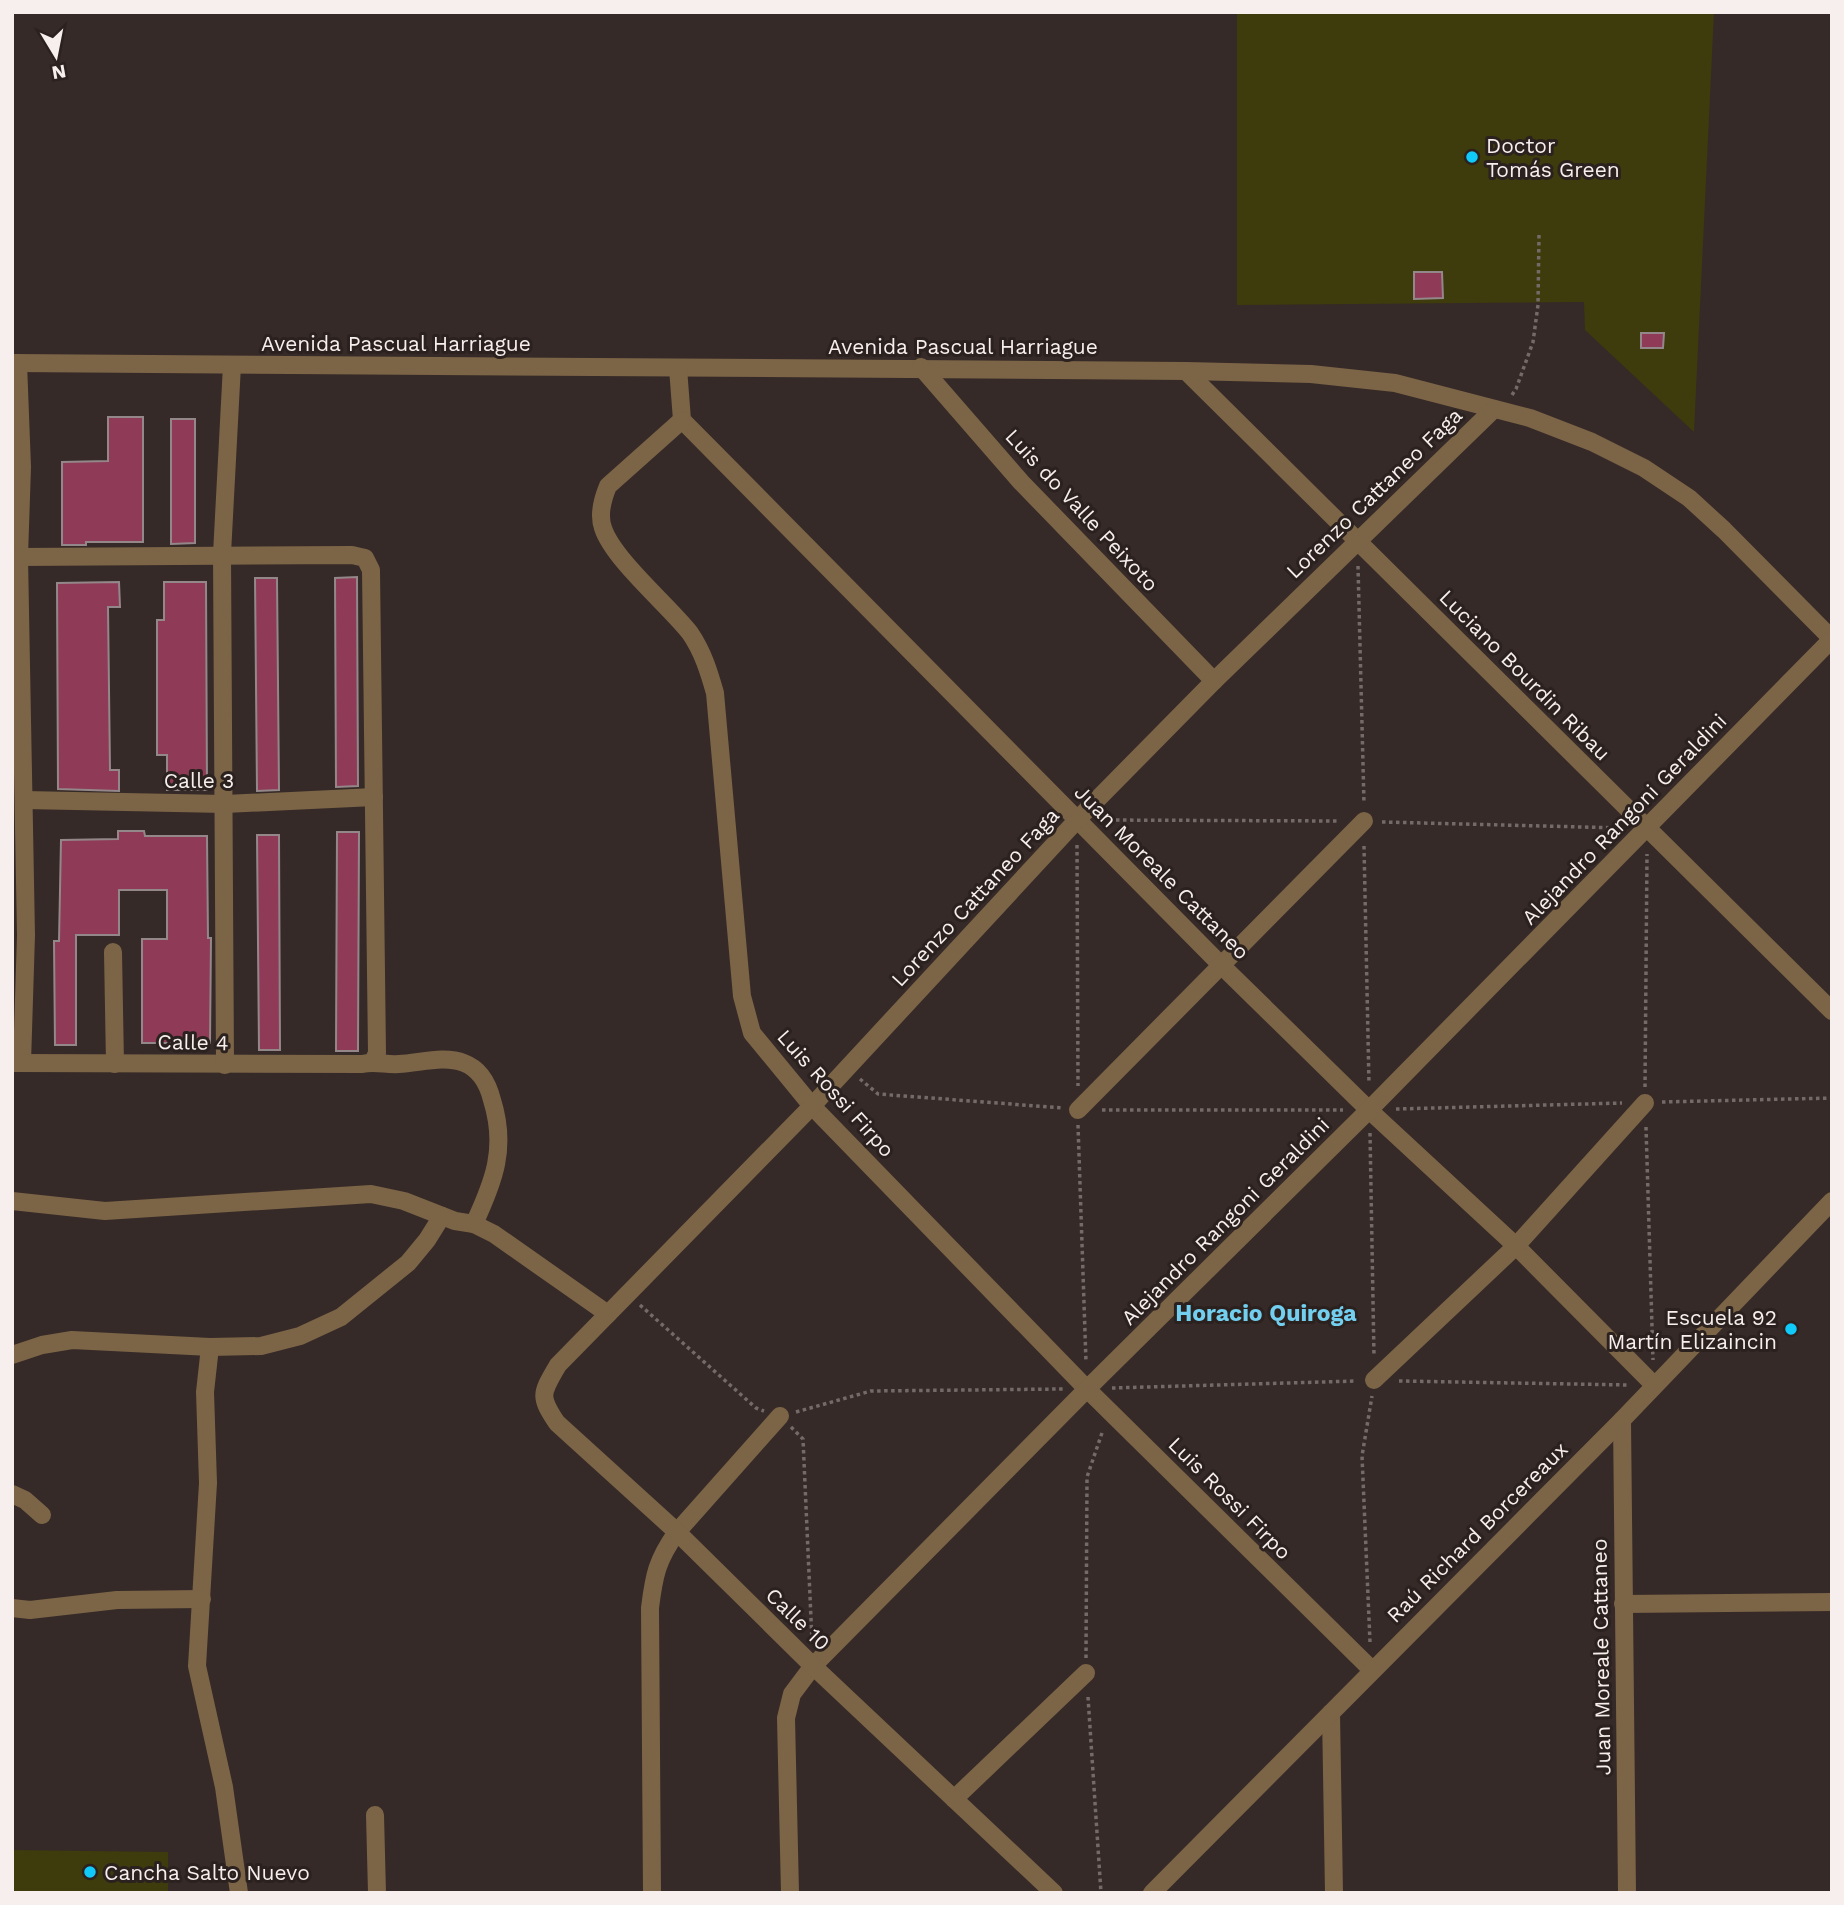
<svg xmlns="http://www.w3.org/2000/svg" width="1844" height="1905" font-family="'Work Sans',sans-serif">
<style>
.green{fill:#3e3b0d}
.building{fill:#8f3a57;stroke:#94878a;stroke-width:2}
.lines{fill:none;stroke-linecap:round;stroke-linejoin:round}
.path{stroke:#746a67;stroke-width:3.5;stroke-dasharray:3.5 3.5;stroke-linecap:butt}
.minor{stroke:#7c6447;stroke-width:18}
.poi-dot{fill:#10cafa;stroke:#2b211e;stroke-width:2.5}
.labels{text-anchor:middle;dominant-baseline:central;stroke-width:6;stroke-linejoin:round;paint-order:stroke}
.poi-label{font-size:21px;fill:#f6efed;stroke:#2b211e;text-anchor:start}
.street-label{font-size:21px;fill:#f6efed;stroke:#2b211e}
.neighbourhood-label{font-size:23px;font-weight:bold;fill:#72cff0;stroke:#2b211e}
</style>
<rect width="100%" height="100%" fill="#352a27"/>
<g class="green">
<path d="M 1237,12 L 1714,12 L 1694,432 L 1585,330 L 1584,302 L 1237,305 Z"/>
<path d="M 12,1850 L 168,1852 L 168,1893 L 12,1893 Z"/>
</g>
<g class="building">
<path d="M 1414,272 L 1442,272 L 1443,298 L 1414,299 Z"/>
<path d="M 1641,333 L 1664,333 L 1663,348 L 1641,348 Z"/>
<path d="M 108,417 L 143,417 L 143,542 L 86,542 L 86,545 L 62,545 L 62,462 L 108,461 Z"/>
<path d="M 171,419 L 195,419 L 195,543 L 171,544 Z"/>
<path d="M 357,577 L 358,786 L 336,787 L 335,578 Z"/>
<path d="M 255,578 L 277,578 L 279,790 L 257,791 Z"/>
<path d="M 119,582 L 120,607 L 108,607 L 110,770 L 119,770 L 119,791 L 58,789 L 57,583 Z"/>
<path d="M 164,582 L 206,582 L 207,790 L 167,790 L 167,755 L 157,755 L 157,620 L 164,620 Z"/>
<path d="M 118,831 L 144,831 L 145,836 L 207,836 L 208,938 L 211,938 L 210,1043 L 142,1043 L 142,939 L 167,939 L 167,890 L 119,890 L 119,935 L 76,935 L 76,1045 L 55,1045 L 54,941 L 59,941 L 61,840 L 118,839 Z"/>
<path d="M 337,832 L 359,832 L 358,1051 L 336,1051 Z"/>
<path d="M 257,835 L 279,835 L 280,1050 L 259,1050 Z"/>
</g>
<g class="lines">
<g class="path">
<path d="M 1512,395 L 1516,389 L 1533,342 L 1538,305 L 1539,234"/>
<path d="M 1358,566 L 1364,804"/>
<path d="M 1102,820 L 1339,821"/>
<path d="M 1382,822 L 1623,828"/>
<path d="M 1077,845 L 1078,1086"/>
<path d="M 1364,846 L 1369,1084"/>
<path d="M 860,1079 L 878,1094 L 1063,1108"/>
<path d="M 1645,1087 L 1647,854"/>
<path d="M 1662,1102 L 1832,1098"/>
<path d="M 1396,1109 L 1622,1103"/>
<path d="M 1102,1110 L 1343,1110"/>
<path d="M 1078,1125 L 1086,1362"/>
<path d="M 1646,1127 L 1653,1360"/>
<path d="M 1370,1133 L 1374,1357"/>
<path d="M 640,1305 L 756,1408 L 764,1411"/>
<path d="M 1399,1381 L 1629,1385"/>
<path d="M 1112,1388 L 1356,1381"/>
<path d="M 796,1412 L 871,1391 L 1063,1389"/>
<path d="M 791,1427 L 803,1439 L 812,1641"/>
<path d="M 1370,1642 L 1362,1456 L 1372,1396"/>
<path d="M 1086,1658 L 1087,1477 L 1103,1430"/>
<path d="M 1088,1697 L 1101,1893"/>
</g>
<g class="minor">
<path d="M 12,363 L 1186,371 L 1311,374 L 1395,383 L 1530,418 L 1592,442 L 1644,468 L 1689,498 L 1724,530 L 1832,639"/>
<path d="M 18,363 L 22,467 L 19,557 L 26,935 L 22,1063"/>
<path d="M 921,367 L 1021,482 L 1214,681"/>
<path d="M 678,368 L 682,420 L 1221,965 L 1369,1110 L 1516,1246 L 1654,1385"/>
<path d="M 1186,371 L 1832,1011"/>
<path d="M 682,420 L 608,486 C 603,498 598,514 603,528 C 613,559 668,605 690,633 C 703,652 709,672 715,693 L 742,996 L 752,1033 L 812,1106 L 1087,1389 L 1372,1670"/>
<path d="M 19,557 L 352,555 L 365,558 L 371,570 L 377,1053 L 373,1062"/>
<path d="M 24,800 L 225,804 L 374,797"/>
<path d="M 113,952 L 115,1064"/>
<path d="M 12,1063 L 362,1064 C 375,1061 386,1065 399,1064 C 420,1063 444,1055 464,1063 C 480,1069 488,1084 492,1100 C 507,1148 494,1181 474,1224"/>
<path d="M 225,1065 L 222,554 L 232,365"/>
<path d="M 1078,1110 L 1364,821"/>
<path d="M 12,1201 L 105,1211 L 371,1194 L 404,1201 L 455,1221 L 474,1224 L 494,1234 L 608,1314"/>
<path d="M 210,1347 L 205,1392 L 208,1483 L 197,1666 L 224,1787 L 239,1893"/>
<path d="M 12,1355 L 42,1345 L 72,1340 L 210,1347 L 261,1346 L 300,1336 L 341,1317 L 408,1263 L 427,1240 L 442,1216"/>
<path d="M 1374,1380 L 1516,1246 L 1645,1103"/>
<path d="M 1622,1420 L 1627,1893"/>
<path d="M 12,1494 L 25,1500 L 42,1515"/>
<path d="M 1623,1604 L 1832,1602"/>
<path d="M 12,1608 L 30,1610 L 117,1600 L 202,1599"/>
<path d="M 1331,1713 L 1334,1893"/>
<path d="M 954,1799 L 1086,1673"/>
<path d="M 375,1815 L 377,1893"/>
<path d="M 652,1893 L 650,1608 C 654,1575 657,1560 677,1532 L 780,1416"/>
<path d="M 790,1893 L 786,1718 L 792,1694 L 813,1666 L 1087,1389 L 1369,1110 L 1832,639"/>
<path d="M 1054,1893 L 813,1666 L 677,1532 L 557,1423 C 538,1395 542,1393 558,1365 L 812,1106 L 1077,820 L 1214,681 L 1494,409"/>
<path d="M 1152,1893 L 1622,1420 L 1832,1201"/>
</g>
</g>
<g class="poi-dot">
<circle cx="1472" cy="157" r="7"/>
<circle cx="1791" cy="1329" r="7"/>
<circle cx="90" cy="1872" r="7"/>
</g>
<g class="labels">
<g class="poi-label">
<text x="1486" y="145">Doctor<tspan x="1486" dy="24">Tomás Green</tspan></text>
<text x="1777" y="1317" text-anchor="end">Escuela 92<tspan x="1777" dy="24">Martín Elizaincin</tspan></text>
<text x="104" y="1872">Cancha Salto Nuevo</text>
</g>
<g class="street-label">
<text x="396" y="343">Avenida Pascual Harriague</text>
<text x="963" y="346">Avenida Pascual Harriague</text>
<text transform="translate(1374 493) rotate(-44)">Lorenzo Cattaneo Faga</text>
<text transform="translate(1082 510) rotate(47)">Luis do Valle Peixoto</text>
<text transform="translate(1525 675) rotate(45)">Luciano Bourdin Ribau</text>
<text x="199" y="780">Calle 3</text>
<text transform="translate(1624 819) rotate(-46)">Alejandro Rangoni Geraldini</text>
<text transform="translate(1162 872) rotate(45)">Juan Moreale Cattaneo</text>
<text transform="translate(975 897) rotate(-47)">Lorenzo Cattaneo Faga</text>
<text transform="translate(193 1042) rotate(1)">Calle 4</text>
<text transform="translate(836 1093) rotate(48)">Luis Rossi Firpo</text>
<text transform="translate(1225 1221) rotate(-45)">Alejandro Rangoni Geraldini</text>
<text transform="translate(1230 1498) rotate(45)">Luis Rossi Firpo</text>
<text transform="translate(1477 1532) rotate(-45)">Raú Richard Borcereaux</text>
<text transform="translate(798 1619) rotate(44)">Calle 10</text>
<text transform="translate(1601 1657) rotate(-91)">Juan Moreale Cattaneo</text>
</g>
<g class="neighbourhood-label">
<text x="1266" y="1313">Horacio Quiroga</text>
</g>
</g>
<rect width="1844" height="1905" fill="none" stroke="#f6efed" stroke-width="28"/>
<g transform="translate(56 56) rotate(170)" stroke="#2b211e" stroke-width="5" paint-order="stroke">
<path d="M0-5L12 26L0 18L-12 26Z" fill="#f6efed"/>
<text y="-10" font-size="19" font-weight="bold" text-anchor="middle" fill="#f6efed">N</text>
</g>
</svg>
